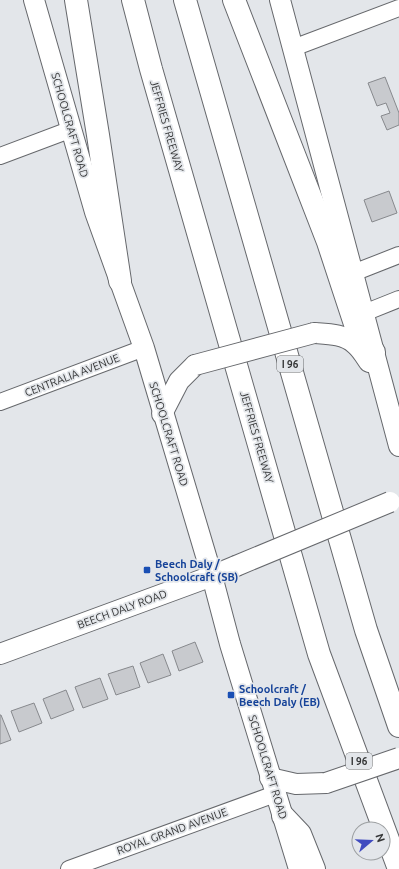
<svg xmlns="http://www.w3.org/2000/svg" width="399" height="869" font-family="Ubuntu,sans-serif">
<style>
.building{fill:#c8cace;stroke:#87898d}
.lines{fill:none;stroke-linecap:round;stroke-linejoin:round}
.minor-casing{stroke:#66686c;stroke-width:18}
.major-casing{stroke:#66686c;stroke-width:22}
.highway-casing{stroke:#66686c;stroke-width:24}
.minor{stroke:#fff;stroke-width:16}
.major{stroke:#fff;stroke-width:20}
.highway{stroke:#fff;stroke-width:22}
.major-bridge-casing{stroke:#66686c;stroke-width:22;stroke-linecap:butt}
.major-bridge{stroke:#fff;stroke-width:20}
.transit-dot{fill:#1a4fb4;stroke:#e3e6ea;stroke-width:1.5}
.labels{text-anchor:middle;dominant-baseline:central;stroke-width:3.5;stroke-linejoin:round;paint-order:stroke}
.shield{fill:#e3e6ea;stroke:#696b6d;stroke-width:1}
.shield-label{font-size:10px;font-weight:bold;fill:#353637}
.street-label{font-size:11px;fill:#353637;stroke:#e3e6ea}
.transit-label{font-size:11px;font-weight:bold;fill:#164399;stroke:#e3e6ea;text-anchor:start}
</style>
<rect width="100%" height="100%" fill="#e3e6ea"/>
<g class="building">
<path d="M 385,77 L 399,113 L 399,125 L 387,130 L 381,116 L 390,113 L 386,103 L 377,106 L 368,83 Z"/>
<path d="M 389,191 L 397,213 L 372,222 L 364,200 Z"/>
<path d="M 195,642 L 203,662 L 179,671 L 172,651 Z"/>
<path d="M 163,654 L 171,675 L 148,683 L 140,663 Z"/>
<path d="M 133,666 L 140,687 L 116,695 L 108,674 Z"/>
<path d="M 100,678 L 108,699 L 83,708 L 75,687 Z"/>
<path d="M 66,690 L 74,710 L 51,719 L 43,699 Z"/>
<path d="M 34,703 L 42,723 L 19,732 L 11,711 Z"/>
<path d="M 0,715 L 1,715 L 11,740 L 0,744 Z"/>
</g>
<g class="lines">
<g class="minor-casing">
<g id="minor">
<path d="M 293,48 L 399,8"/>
<path d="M 0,156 L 72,129"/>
<path d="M 353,273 L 399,255"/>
<path d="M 364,313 L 399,299"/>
<path d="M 0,402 L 144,348"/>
<path d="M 69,869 L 275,794"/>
</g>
</g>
<g class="major-casing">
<g id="major">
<path d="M 34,0 L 95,212 L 144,348 L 212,576 L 230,644 L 299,869"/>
<path d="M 280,0 L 399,446"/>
<path d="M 314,333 C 328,334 344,334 355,344 C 361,349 365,356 369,362"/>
<path d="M 162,414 L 179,381 L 195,365"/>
<path d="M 0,654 L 212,576 L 236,566"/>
<path d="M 270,778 L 296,784 L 326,783"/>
</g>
</g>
<g class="highway-casing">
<g id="highway">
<path d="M 76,0 L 98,135 L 120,281"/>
<path d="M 133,0 L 151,69 L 319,654 L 399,869"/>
<path d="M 185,0 L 366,630 L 399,726"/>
<path d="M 234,0 L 328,242 L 358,333 L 374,352"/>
<path d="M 283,816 L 300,834 L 314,869"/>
</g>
</g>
<use href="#minor" class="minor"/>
<use href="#major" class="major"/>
<use href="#highway" class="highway"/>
<g class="major-bridge-casing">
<g id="major-bridge">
<path d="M 195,365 L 314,333"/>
<path d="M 236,566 L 390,502"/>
<path d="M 326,783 L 399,758"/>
</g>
</g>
<use href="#major-bridge" class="major-bridge"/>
</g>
<g class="transit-dot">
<rect x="143" y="566" width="8" height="8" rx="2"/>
<rect x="227" y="691" width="8" height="8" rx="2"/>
</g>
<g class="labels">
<g class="shield">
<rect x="277" y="356" width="26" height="16" rx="3"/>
<rect x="346" y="753" width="26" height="16" rx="3"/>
</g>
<g class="shield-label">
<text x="290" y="364">I 96</text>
<text x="359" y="761">I 96</text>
</g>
<g class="street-label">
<text transform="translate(70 125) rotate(74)">SCHOOLCRAFT ROAD</text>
<text transform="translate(167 126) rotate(74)">JEFFRIES FREEWAY</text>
<text transform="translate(72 375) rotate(-21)">CENTRALIA AVENUE</text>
<text transform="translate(169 434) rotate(73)">SCHOOLCRAFT ROAD</text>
<text transform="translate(257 437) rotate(74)">JEFFRIES FREEWAY</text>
<text transform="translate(122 609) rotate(-20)">BEECH DALY ROAD</text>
<text transform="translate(268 767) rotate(73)">SCHOOLCRAFT ROAD</text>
<text transform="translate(172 831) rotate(-20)">ROYAL GRAND AVENUE</text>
</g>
<g class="transit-label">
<text x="155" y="564">Beech Daly /<tspan x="155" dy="13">Schoolcraft (SB)</tspan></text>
<text x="239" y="689">Schoolcraft /<tspan x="239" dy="13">Beech Daly (EB)</tspan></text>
</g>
</g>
<g transform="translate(371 841) rotate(71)"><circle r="19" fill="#e3e6ea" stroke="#9da0a2"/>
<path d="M0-3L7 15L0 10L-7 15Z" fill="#404bbf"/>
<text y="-6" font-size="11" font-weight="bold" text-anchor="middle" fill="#353637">N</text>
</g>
</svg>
